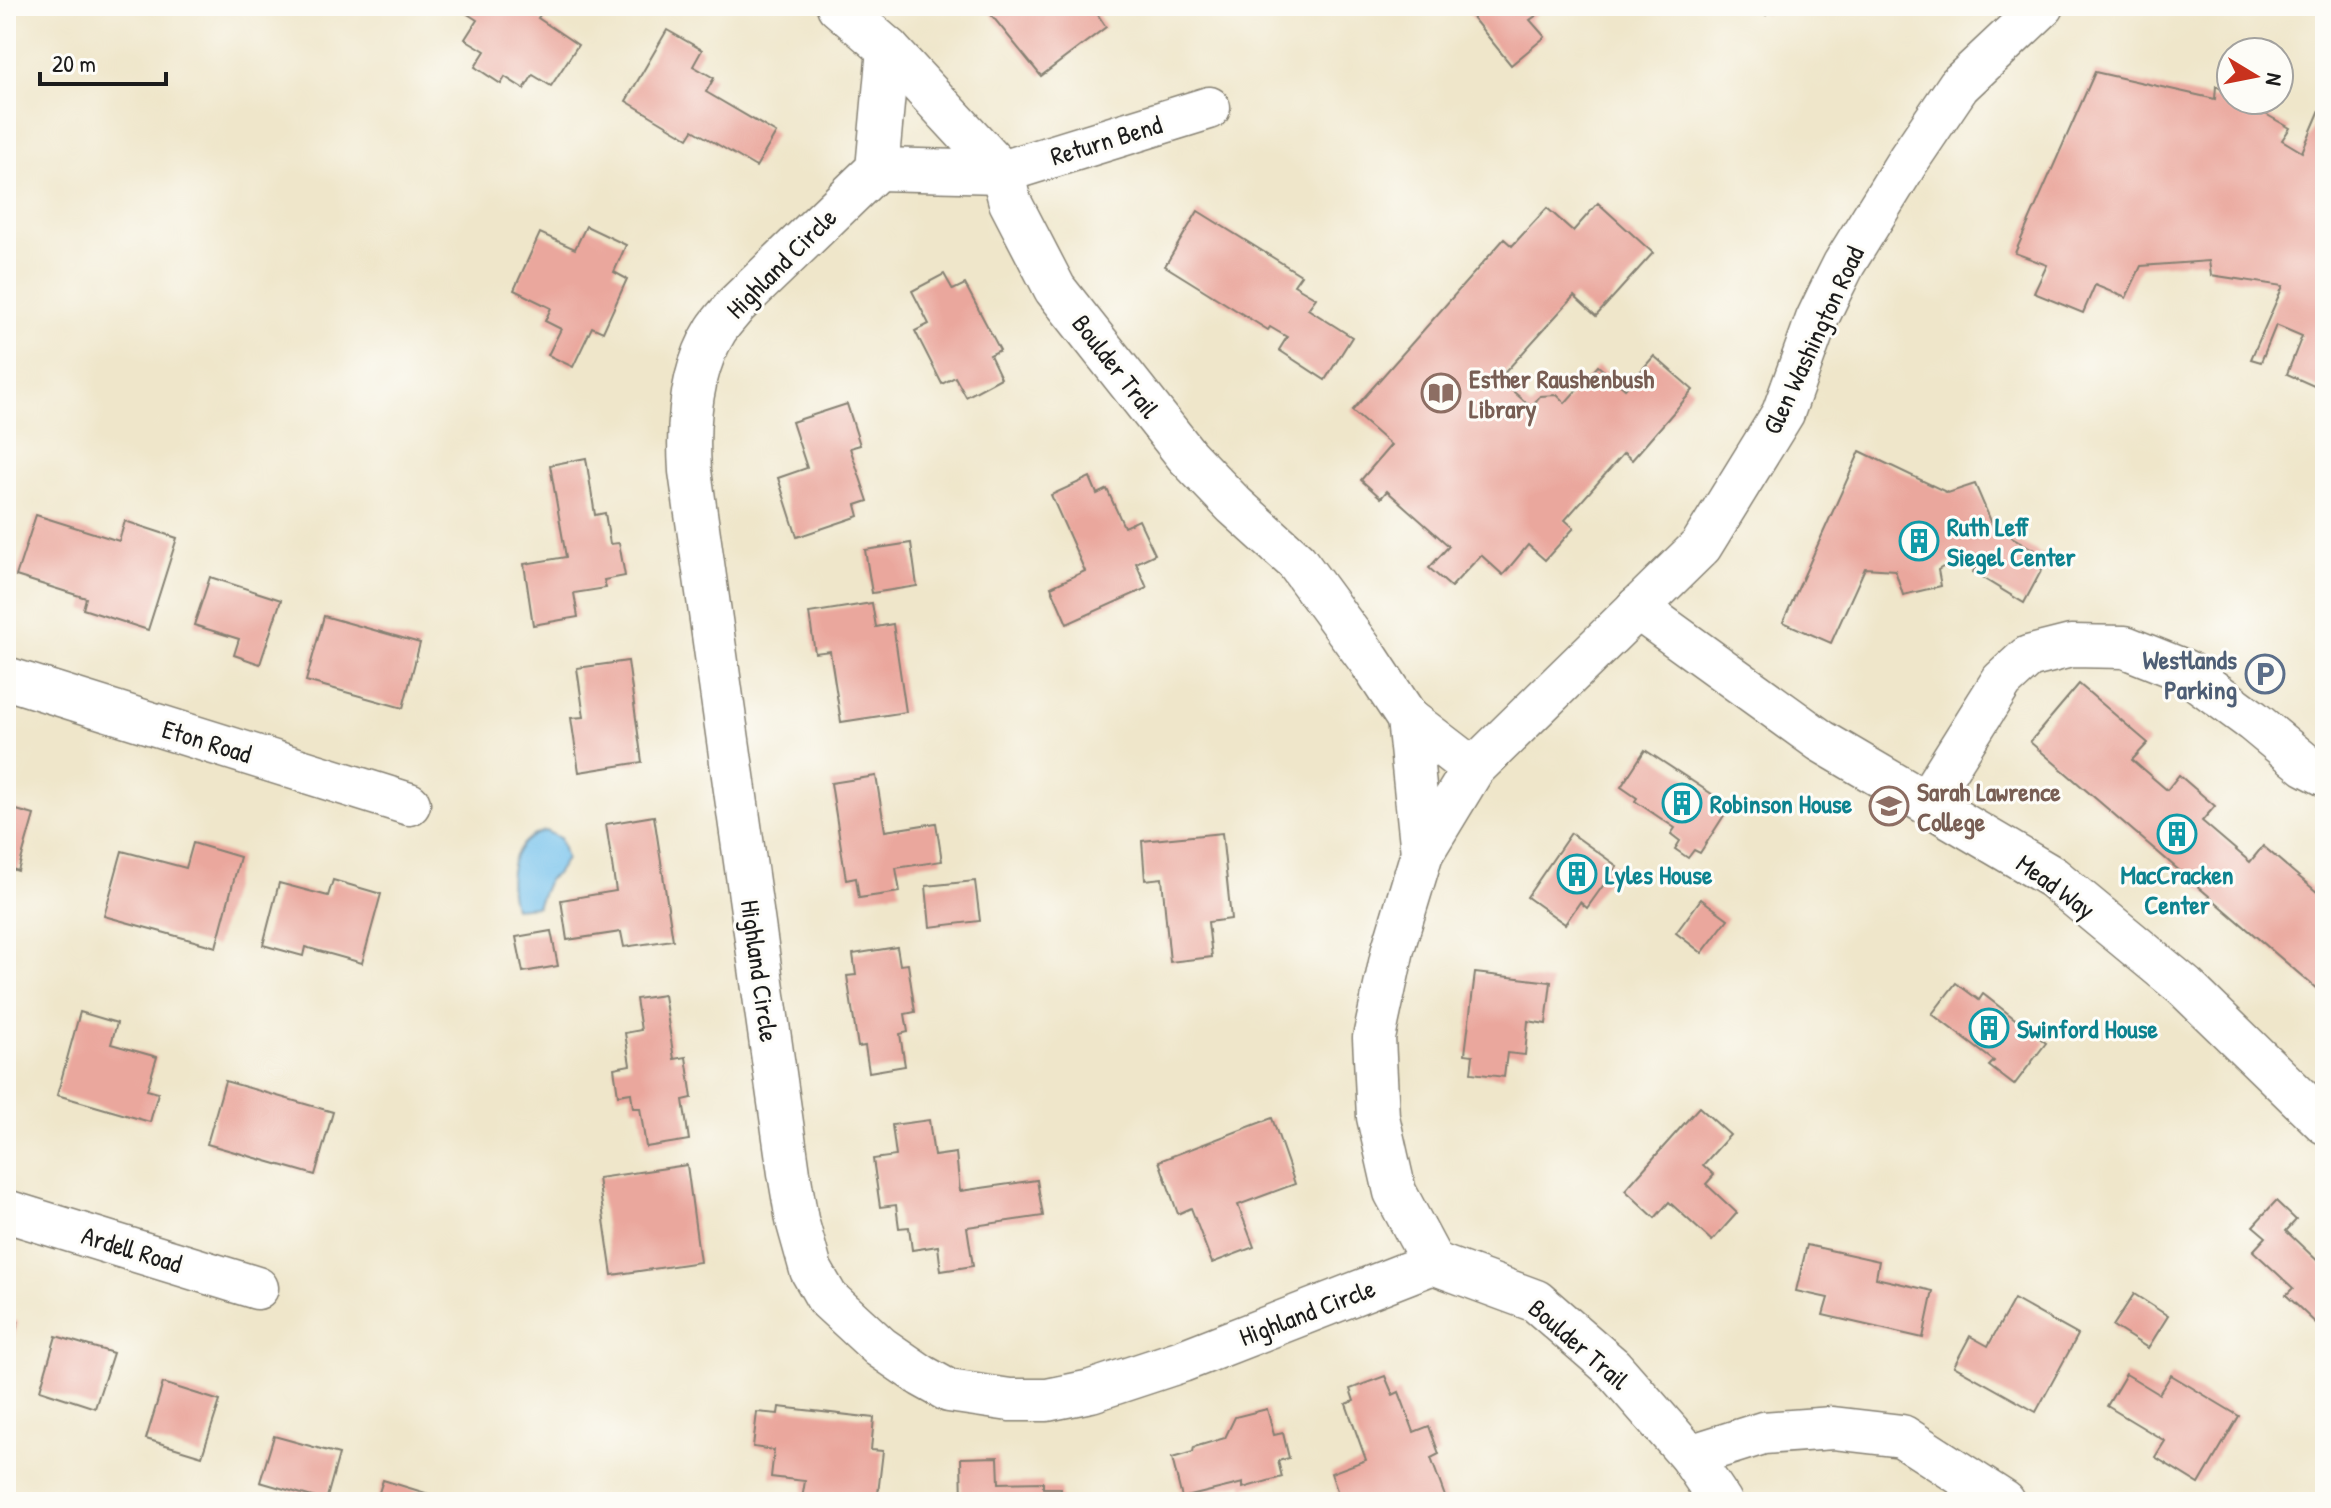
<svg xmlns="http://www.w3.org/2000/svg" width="2331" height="1508" font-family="'Patrick Hand',sans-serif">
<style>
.water{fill:#71c0ec;stroke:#466e84;stroke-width:2}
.building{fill:#eaa79d}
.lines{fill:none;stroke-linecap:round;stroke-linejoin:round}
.minor-casing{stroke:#868173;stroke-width:45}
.minor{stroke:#fff;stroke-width:42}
.labels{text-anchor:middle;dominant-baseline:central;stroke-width:6;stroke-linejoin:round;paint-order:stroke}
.street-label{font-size:26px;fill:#1c1c1c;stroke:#fdfcf7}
.education-label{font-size:26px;font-weight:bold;fill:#785e54;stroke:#fdfcf7;text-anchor:start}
.culture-label{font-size:26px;font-weight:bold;fill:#0d838f;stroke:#fdfcf7;text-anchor:start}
.service-label{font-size:26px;font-weight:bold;fill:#4e5e75;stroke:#fdfcf7;text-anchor:end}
</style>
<rect width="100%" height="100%" fill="#fdfcf7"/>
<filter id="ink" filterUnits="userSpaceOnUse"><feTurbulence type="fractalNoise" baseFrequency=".0125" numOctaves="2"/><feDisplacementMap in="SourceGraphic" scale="16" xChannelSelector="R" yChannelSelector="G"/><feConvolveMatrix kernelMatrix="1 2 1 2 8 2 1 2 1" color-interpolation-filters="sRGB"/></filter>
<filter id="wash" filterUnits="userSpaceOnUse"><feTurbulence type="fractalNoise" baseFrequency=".006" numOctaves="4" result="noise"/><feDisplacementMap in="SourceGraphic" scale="32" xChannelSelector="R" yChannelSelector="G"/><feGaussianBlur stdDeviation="1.8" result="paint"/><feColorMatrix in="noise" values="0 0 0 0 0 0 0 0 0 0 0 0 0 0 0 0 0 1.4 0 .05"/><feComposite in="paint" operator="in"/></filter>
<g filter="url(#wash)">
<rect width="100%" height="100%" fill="#efe6ca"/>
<path class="water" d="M 545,831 L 560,838 L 566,859 L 556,874 L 548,880 L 537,906 L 514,908 C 506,877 509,841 545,831 Z"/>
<g id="blocks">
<g class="building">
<path d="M 455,6 L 546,6 L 538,18 L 578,45 L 551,86 L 533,75 L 524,89 L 505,77 L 501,84 L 475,67 L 485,51 L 465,39 L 477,20 Z"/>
<path d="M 984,6 L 1092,6 L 1106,27 L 1041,76 Z"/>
<path d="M 1463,6 L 1529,6 L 1537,15 L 1530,20 L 1545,37 L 1511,65 Z"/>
<path d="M 1757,6 L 1772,6 L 1766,15 Z"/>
<path d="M 667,30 L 702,50 L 693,66 L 714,78 L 706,92 L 776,133 L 756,167 L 693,130 L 688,138 L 626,101 Z"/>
<path d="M 2095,72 L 2215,99 L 2216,86 L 2231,95 L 2231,100 L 2241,100 L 2290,128 L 2282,140 L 2302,152 L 2325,98 L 2325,391 L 2287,374 L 2302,336 L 2276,325 L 2261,362 L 2251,359 L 2283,286 L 2211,275 L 2209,261 L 2141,266 L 2126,298 L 2095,285 L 2083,313 L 2034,293 L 2047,265 L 2015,253 Z"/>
<path d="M 1598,203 L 1653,253 L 1596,316 L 1574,296 L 1499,379 L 1531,407 L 1540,396 L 1557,395 L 1565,403 L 1598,366 L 1625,389 L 1654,356 L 1693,390 L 1632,460 L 1624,453 L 1565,520 L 1574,528 L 1545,560 L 1528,545 L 1503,575 L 1481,555 L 1451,587 L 1429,568 L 1449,546 L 1387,491 L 1381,498 L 1361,480 L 1391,445 L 1352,411 L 1504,239 L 1512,246 L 1547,208 L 1573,231 Z"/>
<path d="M 1198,211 L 1301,275 L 1294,285 L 1316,298 L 1308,309 L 1352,337 L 1325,380 L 1279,350 L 1287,337 L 1270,327 L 1268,330 L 1165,266 Z"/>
<path d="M 586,226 L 626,245 L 614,272 L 627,279 L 603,332 L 592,327 L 573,367 L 548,355 L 561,329 L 545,321 L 551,308 L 514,290 L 540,233 L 575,249 Z"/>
<path d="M 944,274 L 953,290 L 965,284 L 1000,350 L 990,355 L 1001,378 L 966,397 L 955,377 L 942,384 L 915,331 L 929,324 L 912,291 Z"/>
<path d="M 847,404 L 860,445 L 850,448 L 868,501 L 856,505 L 859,516 L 797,537 L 778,478 L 807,468 L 792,422 Z"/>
<path d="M 1860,451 L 1948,493 L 1975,484 L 1993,526 L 2048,558 L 2024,603 L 1973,572 L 1976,566 L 1960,557 L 1938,570 L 1941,586 L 1903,595 L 1895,570 L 1865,568 L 1831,643 L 1783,622 Z"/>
<path d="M 586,458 L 595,515 L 605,513 L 610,544 L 619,543 L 625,576 L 604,580 L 606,588 L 574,593 L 578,617 L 533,625 L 524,564 L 566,557 L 550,465 Z"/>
<path d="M 1090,477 L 1097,494 L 1107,489 L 1124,527 L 1139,520 L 1155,554 L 1136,563 L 1147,588 L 1067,624 L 1051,587 L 1085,571 L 1051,495 Z"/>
<path d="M 36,515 L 119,541 L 125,521 L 177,538 L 148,630 L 83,609 L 86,598 L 16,576 Z"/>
<path d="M 911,543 L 917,586 L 872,593 L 865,550 Z"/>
<path d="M 210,577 L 281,600 L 260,664 L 234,655 L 239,639 L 194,625 Z"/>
<path d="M 872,603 L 876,627 L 893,624 L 906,712 L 841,722 L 830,651 L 815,653 L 809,613 Z"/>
<path d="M 324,616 L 420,643 L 403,708 L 306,681 Z"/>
<path d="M 628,661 L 642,762 L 579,772 L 571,718 L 584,717 L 577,668 Z"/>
<path d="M 2079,684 L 2148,743 L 2132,760 L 2167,790 L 2179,775 L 2215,806 L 2202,821 L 2250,862 L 2263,846 L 2325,899 L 2325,996 L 2030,742 Z"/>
<path d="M 1645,750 L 1730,806 L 1700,853 L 1694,850 L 1688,858 L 1675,849 L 1680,841 L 1671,834 L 1675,828 L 1635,801 L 1637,798 L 1621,787 Z"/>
<path d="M 876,776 L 885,831 L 936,823 L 942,861 L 896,868 L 900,892 L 859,898 L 856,878 L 846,880 L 831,783 Z"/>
<path d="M 6,807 L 34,815 L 18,871 L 6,867 Z"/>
<path d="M 654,816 L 673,940 L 624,947 L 621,932 L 567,940 L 561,900 L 616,891 L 606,824 Z"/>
<path d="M 1222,833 L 1231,919 L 1208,922 L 1212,957 L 1170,962 L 1162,878 L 1145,880 L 1142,841 Z"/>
<path d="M 1571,833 L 1617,866 L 1587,908 L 1580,902 L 1565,924 L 1527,897 Z"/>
<path d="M 193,843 L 240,857 L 216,947 L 104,916 L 122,851 L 186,868 Z"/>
<path d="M 333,880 L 381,894 L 362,963 L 305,947 L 303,956 L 263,945 L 279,883 L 328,896 Z"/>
<path d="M 975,881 L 980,921 L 930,927 L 926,886 Z"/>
<path d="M 1701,899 L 1728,919 L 1702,953 L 1676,933 Z"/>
<path d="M 551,931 L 558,966 L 523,972 L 516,937 Z"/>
<path d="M 897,947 L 900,965 L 908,964 L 915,1012 L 905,1014 L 908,1032 L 900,1034 L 905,1066 L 869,1072 L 865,1046 L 858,1047 L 847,976 L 856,975 L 853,954 Z"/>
<path d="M 1475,973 L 1551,982 L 1546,1024 L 1528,1021 L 1525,1055 L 1507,1053 L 1504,1077 L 1471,1073 L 1473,1055 L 1465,1054 Z"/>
<path d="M 1956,983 L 1979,1000 L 1983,994 L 2046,1043 L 2014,1085 L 1989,1066 L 1994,1061 L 1932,1014 Z"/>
<path d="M 664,995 L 674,1059 L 686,1057 L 692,1098 L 683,1100 L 689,1140 L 646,1147 L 640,1108 L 633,1108 L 631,1093 L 618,1095 L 614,1068 L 630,1065 L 625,1033 L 641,1030 L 636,999 Z"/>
<path d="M 80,1012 L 117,1023 L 111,1044 L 157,1057 L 147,1090 L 158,1093 L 150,1122 L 57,1095 Z"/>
<path d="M 225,1081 L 333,1112 L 315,1175 L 207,1144 Z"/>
<path d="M 1699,1107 L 1730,1135 L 1703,1165 L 1714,1175 L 1706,1184 L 1737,1213 L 1712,1241 L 1669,1202 L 1655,1218 L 1625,1190 Z"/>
<path d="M 1272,1118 L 1295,1184 L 1238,1205 L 1254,1247 L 1212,1263 L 1191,1208 L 1178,1214 L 1159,1161 Z"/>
<path d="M 929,1120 L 934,1156 L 956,1153 L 960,1191 L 1037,1180 L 1043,1216 L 967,1227 L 973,1266 L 941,1271 L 938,1246 L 912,1250 L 909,1227 L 899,1228 L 896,1205 L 880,1207 L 873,1159 L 896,1156 L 892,1125 Z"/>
<path d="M 687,1165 L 700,1262 L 612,1275 L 598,1178 Z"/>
<path d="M 2276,1201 L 2296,1220 L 2286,1231 L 2325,1268 L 2323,1330 L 2286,1295 L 2293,1288 L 2253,1251 L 2266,1237 L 2253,1226 Z"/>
<path d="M 1807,1245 L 1879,1261 L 1876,1278 L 1933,1291 L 1923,1338 L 1823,1315 L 1828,1298 L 1796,1291 Z"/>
<path d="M 2134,1294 L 2168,1316 L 2148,1348 L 2113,1326 Z"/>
<path d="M 2014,1299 L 2078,1335 L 2036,1412 L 1954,1366 L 1970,1336 L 1988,1346 Z"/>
<path d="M 6,1319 L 18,1322 L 7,1363 L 6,1363 Z"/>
<path d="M 56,1336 L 113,1353 L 95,1408 L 40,1390 Z"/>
<path d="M 2126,1374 L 2159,1394 L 2171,1375 L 2239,1416 L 2199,1484 L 2155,1457 L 2165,1441 L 2107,1406 Z"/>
<path d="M 1385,1376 L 1393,1395 L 1399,1392 L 1414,1432 L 1429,1426 L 1439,1454 L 1431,1458 L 1447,1502 L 1341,1502 L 1331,1473 L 1366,1460 L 1346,1404 L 1354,1401 L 1350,1389 Z"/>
<path d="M 163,1383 L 220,1401 L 202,1456 L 146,1439 Z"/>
<path d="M 779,1407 L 874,1418 L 871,1450 L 883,1451 L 877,1502 L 802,1499 L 805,1481 L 771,1477 L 774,1450 L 753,1447 L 757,1412 L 778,1414 Z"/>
<path d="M 1267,1409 L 1274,1435 L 1283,1433 L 1289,1458 L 1278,1461 L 1282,1477 L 1243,1488 L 1243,1483 L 1182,1498 L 1172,1458 L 1193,1452 L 1194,1447 L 1225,1438 L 1235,1417 Z"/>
<path d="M 274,1436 L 339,1454 L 326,1501 L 260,1482 Z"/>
<path d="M 998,1457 L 999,1483 L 1043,1482 L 1043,1488 L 1061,1488 L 1061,1502 L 962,1502 L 961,1458 Z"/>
<path d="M 383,1480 L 452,1501 L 452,1502 L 376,1502 Z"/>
</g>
</g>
</g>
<g filter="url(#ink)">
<use href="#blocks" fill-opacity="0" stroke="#868173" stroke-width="2"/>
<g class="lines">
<g class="minor-casing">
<g id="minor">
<path d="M 838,6 L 888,49 L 1002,172 L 1010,202 L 1055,289 L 1187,456 L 1234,505 L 1296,561 L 1369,660 L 1408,719 L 1473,769"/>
<path d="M 888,49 L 877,169 L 736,305 C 730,313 722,321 716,330 C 691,370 687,425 690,471 L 789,1173 L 797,1220 L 811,1270 L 827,1298 L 880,1347 L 922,1376 L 949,1391 L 1010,1400 L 1047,1400 L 1091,1391 L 1182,1361 L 1433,1263"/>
<path d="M 877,169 L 1002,172 L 1209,108"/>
<path d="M 1637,608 L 1821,741 L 2052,877 L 2185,987 L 2325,1123"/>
<path d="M 6,678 L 409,804"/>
<path d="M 1408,719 L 1422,853"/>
<path d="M 1926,802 L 2002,681 L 2028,657 L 2071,646 L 2125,647 L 2185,671 L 2253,721 L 2306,765 L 2325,775"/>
<path d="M 6,1211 L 257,1288"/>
<path d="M 1690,1456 L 1763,1433 L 1833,1428 L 1902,1436 L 2004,1502"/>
<path d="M 1721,1502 L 1690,1456 L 1612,1367 L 1536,1301 L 1433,1263 L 1395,1192 L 1378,1117 L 1374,1038 L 1393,949 L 1422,853 L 1473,769 L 1701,546 L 1783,413 L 1817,319 L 1828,296 L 1844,264 L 1909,159 L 1959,85 L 2043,6"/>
</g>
</g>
<use href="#minor" class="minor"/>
</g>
</g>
<defs>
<g id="library-ring" transform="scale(2)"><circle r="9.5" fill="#fdfcf7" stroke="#8d6e63" stroke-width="1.5"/><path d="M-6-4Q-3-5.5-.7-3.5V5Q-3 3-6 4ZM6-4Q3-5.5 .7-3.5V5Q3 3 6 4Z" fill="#8d6e63"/></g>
<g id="building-ring" transform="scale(2)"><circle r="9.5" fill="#fdfcf7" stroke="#0f9aa8" stroke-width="1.5"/><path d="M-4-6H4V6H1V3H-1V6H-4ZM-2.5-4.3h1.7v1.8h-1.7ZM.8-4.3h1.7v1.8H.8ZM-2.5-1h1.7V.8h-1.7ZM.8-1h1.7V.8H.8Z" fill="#0f9aa8"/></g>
<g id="parking-ring" transform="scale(2)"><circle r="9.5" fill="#fdfcf7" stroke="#5c6f8a" stroke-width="1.5"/><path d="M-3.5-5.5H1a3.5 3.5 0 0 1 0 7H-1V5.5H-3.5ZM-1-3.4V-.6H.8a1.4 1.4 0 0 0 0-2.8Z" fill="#5c6f8a"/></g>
<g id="university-ring" transform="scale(2)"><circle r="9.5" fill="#fdfcf7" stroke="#8d6e63" stroke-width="1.5"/><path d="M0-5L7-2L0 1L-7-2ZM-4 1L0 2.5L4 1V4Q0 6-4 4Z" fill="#8d6e63"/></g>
</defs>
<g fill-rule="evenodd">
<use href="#library-ring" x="1441" y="393"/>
<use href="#building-ring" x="1919" y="541"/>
<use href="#parking-ring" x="2265" y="674"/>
<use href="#building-ring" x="1682" y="803"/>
<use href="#university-ring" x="1889" y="806"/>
<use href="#building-ring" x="2177" y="834"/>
<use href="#building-ring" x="1577" y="874"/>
<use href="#building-ring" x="1989" y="1028"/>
</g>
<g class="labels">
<g class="street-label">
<text transform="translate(1106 140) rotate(-17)">Return Bend</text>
<text transform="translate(781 263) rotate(-45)">Highland Circle</text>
<text transform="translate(1813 340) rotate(-65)">Glen Washington Road</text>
<text transform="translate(1116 366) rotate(52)">Boulder Trail</text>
<text transform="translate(207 741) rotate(17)">Eton Road</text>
<text transform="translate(2056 886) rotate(36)">Mead Way</text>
<text transform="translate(760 971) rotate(82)">Highland Circle</text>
<text transform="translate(132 1249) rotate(17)">Ardell Road</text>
<text transform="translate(1307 1312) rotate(-21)">Highland Circle</text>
<text transform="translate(1579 1344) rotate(41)">Boulder Trail</text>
</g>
<g class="education-label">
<text x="1469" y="378">Esther Raushenbush<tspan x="1469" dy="30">Library</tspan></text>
<text x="1917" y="791">Sarah Lawrence<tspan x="1917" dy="30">College</tspan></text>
</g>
<g class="culture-label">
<text x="1947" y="526">Ruth Leff<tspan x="1947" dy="30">Siegel Center</tspan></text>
<text x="1710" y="803">Robinson House</text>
<text x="1605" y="874">Lyles House</text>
<text x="2177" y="874" text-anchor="middle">MacCracken<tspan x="2177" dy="30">Center</tspan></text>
<text x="2017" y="1028">Swinford House</text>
</g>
<g class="service-label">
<text x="2237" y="659">Westlands<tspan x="2237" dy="30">Parking</tspan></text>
</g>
</g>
<rect width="2331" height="1508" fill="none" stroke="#fdfcf7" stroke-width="32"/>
<g transform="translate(2255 76) rotate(100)"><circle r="38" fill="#fdfcf7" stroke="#a3a29f" stroke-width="2"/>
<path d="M0-6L14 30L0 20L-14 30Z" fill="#c8321e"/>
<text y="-12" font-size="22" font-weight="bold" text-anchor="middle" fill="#1c1c1c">N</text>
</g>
<path d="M40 72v12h126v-12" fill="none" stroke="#1c1c1c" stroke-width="4"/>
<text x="52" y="72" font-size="24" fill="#1c1c1c" stroke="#fdfcf7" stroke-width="6" paint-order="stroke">20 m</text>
</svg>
